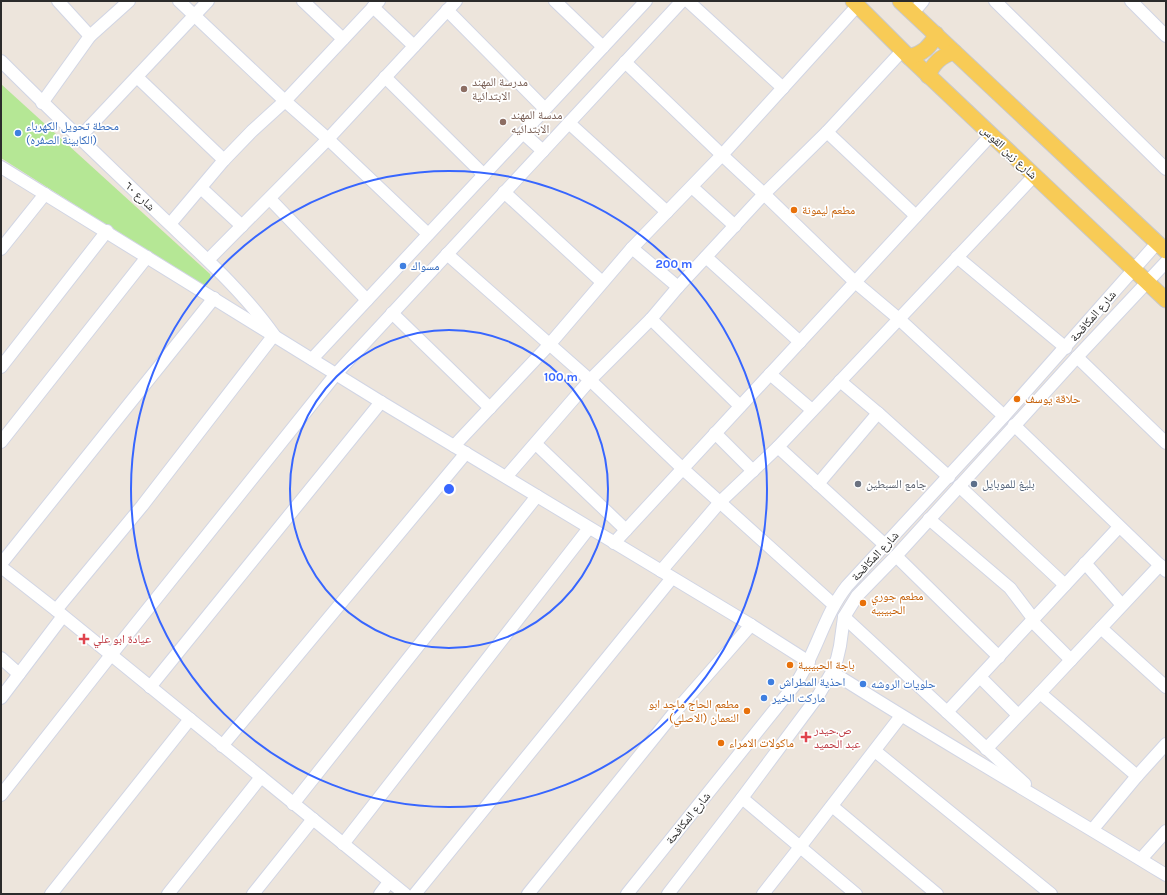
<svg xmlns="http://www.w3.org/2000/svg" width="1167" height="895" font-family="Karla,'Noto Naskh Arabic',sans-serif">
<style>
.green{fill:#b5e795}
.lines{fill:none;stroke-linecap:round;stroke-linejoin:round}
.minor-casing{stroke:#d1d5e4;stroke-width:14}
.major-casing{stroke:#c8c8c8;stroke-width:17}
.minor{stroke:#fff;stroke-width:12}
.major{stroke:#f8cb56;stroke-width:15}
.ring{fill:none;stroke:#3766ff;stroke-width:2}
.education-dot{fill:#8d6e63;stroke:#fff;stroke-width:1.5}
.shop-dot{fill:#3f7fe0;stroke:#fff;stroke-width:1.5}
.food-dot{fill:#e8710a;stroke:#fff;stroke-width:1.5}
.worship-dot{fill:#6b7280;stroke:#fff;stroke-width:1.5}
.service-dot{fill:#5c6f8a;stroke:#fff;stroke-width:1.5}
.health-dot{fill:#e0444e;stroke:#fff;stroke-width:1.5}
.labels{text-anchor:middle;dominant-baseline:central;stroke-width:3.5;stroke-linejoin:round;paint-order:stroke}
.education-label{font-size:12px;fill:#785e54;stroke:#fff;text-anchor:start}
.shop-label{font-size:12px;fill:#366cbe;stroke:#fff;text-anchor:start}
.street-label{font-size:12px;fill:#2b2b2b;stroke:#fff}
.food-label{font-size:12px;fill:#c56008;stroke:#fff;text-anchor:start}
.worship-label{font-size:12px;fill:#5b616d;stroke:#fff;text-anchor:start}
.service-label{font-size:12px;fill:#4e5e75;stroke:#fff;text-anchor:start}
.health-label{font-size:12px;fill:#be3a42;stroke:#fff;text-anchor:start}
.centre{fill:#3766ff;stroke:#fff;stroke-width:2}
.ring-label{font-size:12px;text-anchor:middle;font-weight:bold;fill:#3766ff;stroke:#fff;stroke-width:3.5;stroke-linejoin:round;paint-order:stroke}
</style>
<rect width="100%" height="100%" fill="#ede5dc"/>
<path class="green" d="M 1,84 L 210,274 L 211,278 L 207,285 L 203,286 L 198,283 L 1,158 Z"/>
<g class="lines">
<g class="minor-casing">
<g id="minor">
<path d="M 58,1 L 90,36"/>
<path d="M 179,1 L 285,101 L 328,139 L 428,234"/>
<path d="M 303,1 L 343,39"/>
<path d="M 555,1 L 603,47"/>
<path d="M 688,1 L 783,88"/>
<path d="M 995,1 L 1166,169"/>
<path d="M 1131,1 L 1166,36"/>
<path d="M 373,7 L 414,46"/>
<path d="M 447,10 L 545,109"/>
<path d="M 913,13 L 923,1"/>
<path d="M 1,61 C 54,114 108,165 162,217 C 201,254 243,291 274,335 L 142,506 L 56,610"/>
<path d="M 625,62 L 722,155 L 764,194 L 855,282 L 899,319 L 1004,416"/>
<path d="M 137,77 L 224,160"/>
<path d="M 385,77 L 484,175"/>
<path d="M 42,103 L 90,36 L 129,1"/>
<path d="M 569,123 L 667,212"/>
<path d="M 827,132 L 916,216"/>
<path d="M 523,133 L 543,151"/>
<path d="M 79,138 L 208,1"/>
<path d="M 1,167 L 381,402 L 751,625 L 809,662"/>
<path d="M 692,187 L 735,226"/>
<path d="M 201,188 L 242,226"/>
<path d="M 504,192 L 602,282"/>
<path d="M 270,199 L 367,300"/>
<path d="M 170,224 L 224,160 L 252,131 L 285,101 L 379,1"/>
<path d="M 632,248 L 678,287"/>
<path d="M 1,249 L 45,194"/>
<path d="M 447,254 L 590,380 L 683,469 L 834,605"/>
<path d="M 706,257 L 800,342"/>
<path d="M 957,257 L 1066,348"/>
<path d="M 208,260 L 328,139 L 456,1"/>
<path d="M 392,313 L 490,408"/>
<path d="M 651,319 L 740,406"/>
<path d="M 1077,357 L 1166,443"/>
<path d="M 312,359 L 646,1"/>
<path d="M 1,367 L 107,231"/>
<path d="M 770,374 L 812,410"/>
<path d="M 840,381 L 878,413 L 949,477"/>
<path d="M 1014,425 L 1166,571"/>
<path d="M 715,433 L 753,471"/>
<path d="M 1,442 L 147,257"/>
<path d="M 536,444 L 626,530"/>
<path d="M 454,446 L 549,345 L 632,248 L 722,155 L 858,5"/>
<path d="M 778,447 L 885,545"/>
<path d="M 506,477 L 590,380 L 651,319 L 678,287 L 764,194 L 827,132 L 902,51"/>
<path d="M 818,484 L 878,413"/>
<path d="M 959,486 L 1065,585"/>
<path d="M 929,519 L 1010,588 L 1032,617 L 1032,621 L 1071,660"/>
<path d="M 614,543 L 991,135"/>
<path d="M 896,556 L 999,657"/>
<path d="M 1085,563 L 1122,605"/>
<path d="M 1,564 L 214,298"/>
<path d="M 1,567 L 56,610 L 405,894"/>
<path d="M 661,571 L 720,502 L 778,447 L 1034,176"/>
<path d="M 844,617 L 1025,784"/>
<path d="M 1101,628 L 1166,687"/>
<path d="M 1,658 L 19,674"/>
<path d="M 832,672 C 942,742 1055,807 1166,875"/>
<path d="M 980,677 L 1018,715"/>
<path d="M 150,687 L 381,402"/>
<path d="M 1040,693 L 1137,776"/>
<path d="M 1,698 L 63,616"/>
<path d="M 947,712 L 1119,527"/>
<path d="M 222,746 L 466,453"/>
<path d="M 986,749 L 1040,693 L 1160,565"/>
<path d="M 875,751 L 1051,894"/>
<path d="M 1,795 L 111,655 L 336,374 L 682,1"/>
<path d="M 742,798 L 856,894"/>
<path d="M 293,804 L 537,496"/>
<path d="M 832,806 L 937,894"/>
<path d="M 1093,829 L 1137,776 L 1166,744"/>
<path d="M 343,844 L 589,528"/>
<path d="M 1141,859 L 1166,831"/>
<path d="M 51,894 L 190,719"/>
<path d="M 168,894 L 261,777"/>
<path d="M 253,894 L 313,819"/>
<path d="M 380,894 L 389,882"/>
<path d="M 415,894 L 672,578"/>
<path d="M 528,894 L 674,713 L 751,625"/>
<path d="M 627,894 L 797,682 C 817,651 824,615 847,586 L 1004,416 L 1157,243"/>
<path d="M 668,894 L 742,798 L 818,696 L 832,672 L 837,659 L 840,646 L 844,617 L 857,596 L 896,556 L 1077,357 L 1166,262"/>
<path d="M 763,894 L 800,847 L 901,716"/>
</g>
</g>
<g class="major-casing">
<g id="major">
<path d="M 853,1 L 909,57 L 1166,300"/>
<path d="M 900,1 L 1166,251"/>
<path d="M 909,57 C 922,54 931,47 936,34"/>
<path d="M 928,76 C 933,63 941,56 954,52"/>
</g>
</g>
<use href="#minor" class="minor"/>
<use href="#major" class="major"/>
</g>
<g class="ring">
<circle cx="449" cy="489" r="159"/>
<circle cx="449" cy="489" r="318"/>
</g>
<g class="education-dot">
<circle cx="464" cy="89" r="4"/>
<circle cx="503" cy="122" r="4"/>
</g>
<g class="shop-dot">
<circle cx="18" cy="133" r="4"/>
<circle cx="403" cy="266" r="4"/>
<circle cx="771" cy="682" r="4"/>
<circle cx="863" cy="684" r="4"/>
<circle cx="764" cy="698" r="4"/>
</g>
<g class="food-dot">
<circle cx="794" cy="210" r="4"/>
<circle cx="1017" cy="399" r="4"/>
<circle cx="863" cy="603" r="4"/>
<circle cx="790" cy="665" r="4"/>
<circle cx="747" cy="711" r="4"/>
<circle cx="721" cy="743" r="4"/>
</g>
<circle class="worship-dot" cx="858" cy="484" r="4"/>
<circle class="service-dot" cx="974" cy="484" r="4"/>
<g class="health-dot">
<path d="M82 633h4v4h4v4h-4v4h-4v-4h-4v-4h4z"/>
<path d="M804 731h4v4h4v4h-4v4h-4v-4h-4v-4h4z"/>
</g>
<g class="labels">
<g class="education-label">
<text x="472" y="82">مدرسة المهند<tspan x="472" dy="14">الابتدائية</tspan></text>
<text x="511" y="115">مدسة المهند<tspan x="511" dy="14">الابتدائيه</tspan></text>
</g>
<g class="shop-label">
<text x="26" y="126">محطة تحويل الكهرباء<tspan x="26" dy="14">(الكابينة الصفره)</tspan></text>
<text x="411" y="266">مسواك</text>
<text x="779" y="682">احذية المطراش</text>
<text x="871" y="684">حلويات الروشه</text>
<text x="772" y="698">ماركت الخير</text>
</g>
<g class="street-label">
<text transform="translate(1009 152) rotate(43)">شارع زين القوس</text>
<text transform="translate(140 196) rotate(44)">شارع ٦٠</text>
<text transform="translate(1093 316) rotate(-49)">شارع المكافحة</text>
<text transform="translate(875 556) rotate(-47)">شارع المكافحة</text>
<text transform="translate(688 818) rotate(-51)">شارع المكافحة</text>
</g>
<g class="food-label">
<text x="802" y="210">مطعم ليمونة</text>
<text x="1025" y="399">حلاقة يوسف</text>
<text x="871" y="596">مطعم جوري<tspan x="871" dy="14">الحبيبيه</tspan></text>
<text x="798" y="665">باجة الحبيبية</text>
<text x="739" y="704" text-anchor="end">مطعم الحاج ماجد ابو<tspan x="739" dy="14">النعمان (الاصلي)</tspan></text>
<text x="729" y="743">ماكولات الامراء</text>
</g>
<g class="worship-label">
<text x="866" y="484">جامع السبطين</text>
</g>
<g class="service-label">
<text x="982" y="484">بليغ للموبايل</text>
</g>
<g class="health-label">
<text x="93" y="639">عيادة ابو علي</text>
<text x="814" y="730">ص.حيدر<tspan x="814" dy="14">عبد الحميد</tspan></text>
</g>
</g>
<circle cx="449" cy="489" r="6" class="centre"/>
<g class="ring-label">
<text x="674" y="268">200 m</text>
<text x="561" y="381">100 m</text>
</g>
<rect width="1167" height="895" fill="none" stroke="#2b2b2b" stroke-width="4"/>
</svg>
